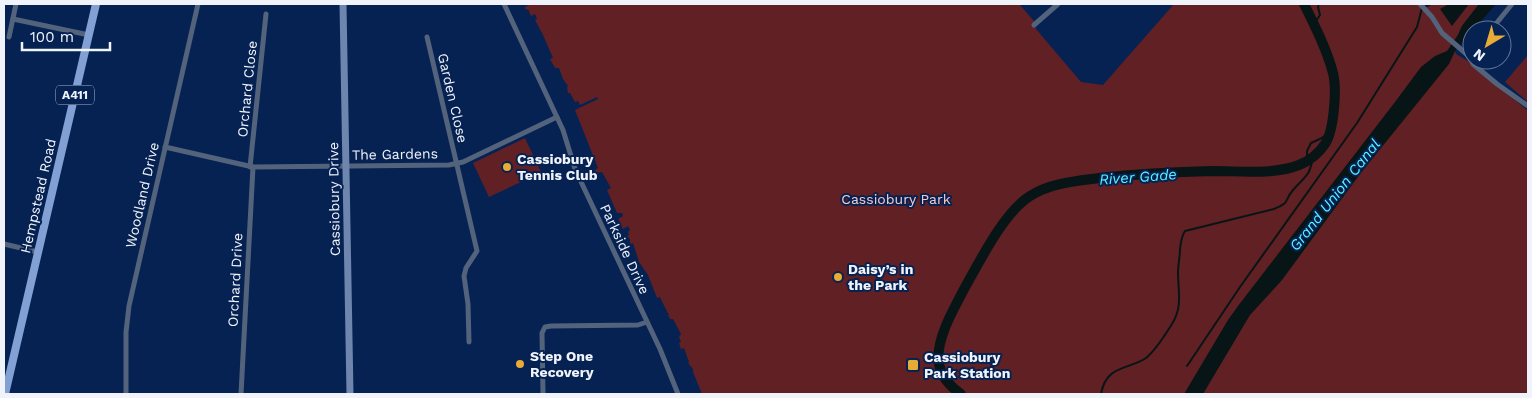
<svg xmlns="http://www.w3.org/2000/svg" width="1532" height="398" font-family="'Work Sans',sans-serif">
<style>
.green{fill:#612023}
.water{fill:#071516}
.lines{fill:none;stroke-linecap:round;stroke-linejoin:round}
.stream{stroke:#071516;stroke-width:2}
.river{stroke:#071516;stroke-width:10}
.street{stroke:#54637c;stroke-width:5}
.secondary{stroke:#6e85ad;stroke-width:7}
.primary{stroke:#82a0d3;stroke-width:8}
.poi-dot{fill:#e6ac36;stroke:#062253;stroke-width:2}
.labels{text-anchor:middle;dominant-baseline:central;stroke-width:4;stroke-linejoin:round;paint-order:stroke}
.shield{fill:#062253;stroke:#aab5c8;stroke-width:1}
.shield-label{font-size:12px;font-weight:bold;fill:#f0f4fa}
.street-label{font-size:14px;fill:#f0f4fa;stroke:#062253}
.poi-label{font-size:14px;font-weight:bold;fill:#f0f4fa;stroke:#062253;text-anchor:start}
.park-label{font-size:14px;fill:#f8cbc9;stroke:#062253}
.water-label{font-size:15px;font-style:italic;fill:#59f5ff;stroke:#062253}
</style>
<rect width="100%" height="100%" fill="#062253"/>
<g class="green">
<path d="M 531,4 L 1019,4 L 1034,21 L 1036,29 L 1081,82 L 1103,85 L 1174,4 L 1479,4 L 1462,26 L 1458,35 L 1452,44 L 1456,54 L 1473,64 L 1528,111 L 1528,394 L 702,394 L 693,372 L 693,369 L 688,363 L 689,362 L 684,348 L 681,349 L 679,343 L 681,342 L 679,337 L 681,334 L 673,319 L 670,319 L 669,316 L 667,317 L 669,315 C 666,309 663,304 660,297 L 657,298 L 648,275 L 639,262 L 633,243 L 630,244 L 630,239 L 627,236 L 629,235 L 628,232 L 630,230 L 628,226 L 623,229 L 618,219 L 623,216 L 622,213 L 617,213 L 607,190 L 611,188 L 602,172 L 596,173 L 595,170 L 598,168 L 575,110 L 598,99 L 597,97 L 580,105 L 578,101 L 575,102 L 570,93 L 568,93 L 567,87 L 568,86 L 563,79 L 559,68 L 555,68 L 550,59 L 553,58 L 543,35 L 535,20 L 537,19 L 535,14 L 531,16 L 528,9 L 526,10 L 525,7 Z"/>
<path d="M 1528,55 L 1528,102 L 1505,82 Z"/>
<path d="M 525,138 L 541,172 L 537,174 L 536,172 L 520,180 L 521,182 L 489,197 L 473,163 Z"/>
</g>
<g class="water">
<path d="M 1449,4 L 1469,4 L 1452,26 L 1440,9 Z"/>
<path d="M 1479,4 L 1496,4 L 1455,51 L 1449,64 L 1360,174 L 1282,280 L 1250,315 L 1203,394 L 1184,394 L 1228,320 L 1238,306 L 1395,102 L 1421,67 L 1435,56 L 1447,51 L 1458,35 L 1462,26 Z"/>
</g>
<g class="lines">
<g class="stream">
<path d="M 1314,24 L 1320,15 L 1318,7 L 1319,4"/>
<path d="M 1307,160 L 1307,151 L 1311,143 L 1322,138 L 1330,131"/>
<path d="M 1187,366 L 1240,287 L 1357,123 L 1417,27 L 1422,8 L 1431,4"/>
<path d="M 1101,394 C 1106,365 1128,370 1146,358 C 1156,350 1165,335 1172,324 C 1183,306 1178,292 1178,272 C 1178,265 1180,257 1180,249 C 1181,243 1181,237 1185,231 L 1274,209 C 1291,202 1283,202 1293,190 C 1305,176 1310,177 1313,156"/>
</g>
<path class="river" d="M 961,394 C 935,376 934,356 945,328 C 950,315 957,303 963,291 C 979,263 1003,213 1030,196 C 1050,183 1076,181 1099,178 C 1137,174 1175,172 1213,171 C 1239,171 1274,175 1299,165 C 1309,161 1319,153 1325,144 C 1334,131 1337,89 1333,73 C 1327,50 1315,26 1304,4"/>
<g class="street">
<path d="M 504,4 L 563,130 L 575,169 L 660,349 L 678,394"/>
<path d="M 1420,4 L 1432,17 L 1442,33 L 1470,57 L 1473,64 L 1497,84 L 1528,106"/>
<path d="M 13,19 L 89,35"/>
<path d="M 1034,25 L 1058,4"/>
<path d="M 1491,30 L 1512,4"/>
<path d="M 9,37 L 16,4"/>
<path d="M 427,37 L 477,251 L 466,268 L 464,276 L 468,304 L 469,342"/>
<path d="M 165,147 L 253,167 L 449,165 L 463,162 L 557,117"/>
<path d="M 250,167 L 266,14"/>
<path d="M 4,244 L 38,252"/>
<path d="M 126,394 L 126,332 L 129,306 L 198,4"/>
<path d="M 241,394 L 253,167"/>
<path d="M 543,394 L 542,333 L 545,327 L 551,326 L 638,325 L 647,322"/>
</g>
<path class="secondary" d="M 343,4 L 350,394"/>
<path class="primary" d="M 5,394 L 96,4"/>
</g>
<g class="poi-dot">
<circle cx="507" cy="167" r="5"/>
<circle cx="838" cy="277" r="5"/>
<circle cx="520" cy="364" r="5"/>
<rect x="907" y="359" width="12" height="12" rx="2.5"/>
</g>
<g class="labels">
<rect class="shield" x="56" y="85.5" width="38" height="19" rx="4"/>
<g class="shield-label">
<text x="75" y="95">A411</text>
</g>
<g class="street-label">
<text transform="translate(247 89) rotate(-84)">Orchard Close</text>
<text transform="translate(453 98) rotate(77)">Garden Close</text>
<text transform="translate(395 154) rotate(-1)">The Gardens</text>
<text transform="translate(142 195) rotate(-77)">Woodland Drive</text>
<text transform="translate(38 196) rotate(-77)">Hempstead Road</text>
<text transform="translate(334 199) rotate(-91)">Cassiobury Drive</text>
<text transform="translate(625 249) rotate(65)">Parkside Drive</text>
<text transform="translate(235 280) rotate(-87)">Orchard Drive</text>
</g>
<g class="poi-label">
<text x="517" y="159">Cassiobury<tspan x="517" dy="16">Tennis Club</tspan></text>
<text x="848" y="269">Daisy’s in<tspan x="848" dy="16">the Park</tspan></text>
<text x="530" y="356">Step One<tspan x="530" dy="16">Recovery</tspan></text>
<text x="924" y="357">Cassiobury<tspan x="924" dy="16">Park Station</tspan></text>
</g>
<g class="park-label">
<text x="896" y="199">Cassiobury Park</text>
</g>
<g class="water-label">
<text transform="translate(1138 177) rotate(-4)">River Gade</text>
<text transform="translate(1335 195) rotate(-52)">Grand Union Canal</text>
</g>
</g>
<rect width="1532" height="398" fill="none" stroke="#f0f4fa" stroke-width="10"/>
<g transform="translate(1487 45) rotate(218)"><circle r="24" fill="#062253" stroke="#647696"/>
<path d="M0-4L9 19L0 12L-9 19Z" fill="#e6ac36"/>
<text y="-8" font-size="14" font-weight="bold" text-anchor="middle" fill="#f0f4fa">N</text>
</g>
<path d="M22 42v8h88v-8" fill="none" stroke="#f0f4fa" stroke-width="2.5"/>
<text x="30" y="42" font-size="15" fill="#f0f4fa" stroke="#062253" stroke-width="4" paint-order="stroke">100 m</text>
</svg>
